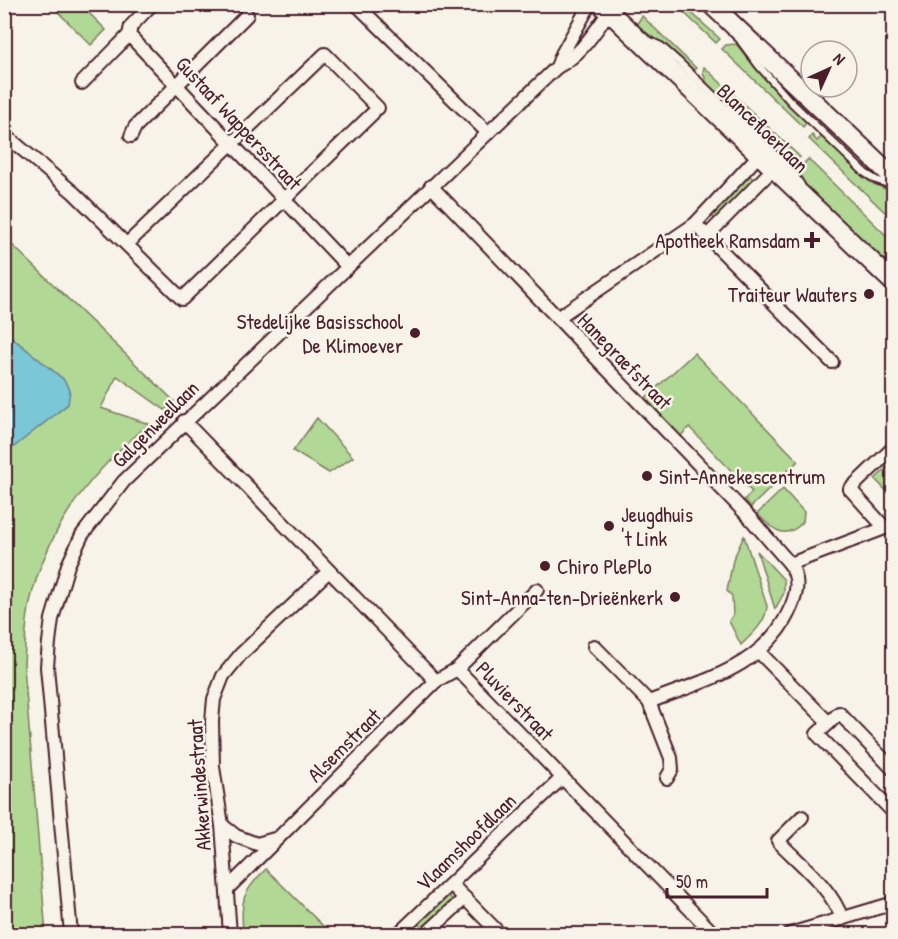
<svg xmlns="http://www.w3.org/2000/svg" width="898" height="939" font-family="'Patrick Hand',sans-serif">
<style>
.green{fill:#b1d894;stroke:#7e7c60;stroke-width:1.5}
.water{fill:#7ac7d8;stroke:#678493;stroke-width:1.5}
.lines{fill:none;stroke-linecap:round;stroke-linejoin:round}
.lane-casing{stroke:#4a1f2b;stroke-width:10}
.street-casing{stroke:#4a1f2b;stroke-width:16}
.secondary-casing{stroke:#4a1f2b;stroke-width:22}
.lane{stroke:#f7f3e8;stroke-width:6}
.street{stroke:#f7f3e8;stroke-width:12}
.secondary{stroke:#f7f3e8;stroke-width:18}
.poi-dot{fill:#4a1f2b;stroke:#f7f3e8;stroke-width:2}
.labels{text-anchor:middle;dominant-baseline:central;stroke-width:5;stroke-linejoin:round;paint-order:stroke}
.street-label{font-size:21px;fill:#4a1f2b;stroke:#f7f3e8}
.poi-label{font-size:21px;fill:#4a1f2b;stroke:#f7f3e8;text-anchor:end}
</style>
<rect width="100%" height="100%" fill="#f7f3e8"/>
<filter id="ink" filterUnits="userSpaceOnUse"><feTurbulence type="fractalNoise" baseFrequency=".0167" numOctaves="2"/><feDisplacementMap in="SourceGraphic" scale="12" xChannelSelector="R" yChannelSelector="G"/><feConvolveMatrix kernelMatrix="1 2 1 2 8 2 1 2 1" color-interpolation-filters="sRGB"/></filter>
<g filter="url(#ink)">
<g class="green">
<path d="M 51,5 L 81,5 L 106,30 L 91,45 Z"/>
<path d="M 676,5 L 683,5 L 720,39 L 716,43 Z"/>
<path d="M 642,16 L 696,68 L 693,71 L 669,49 L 636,25 Z"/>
<path d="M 726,45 L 736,44 L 785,101 L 807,122 L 803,127 L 722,49 Z"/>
<path d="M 704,67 L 800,157 L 792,165 L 707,84 L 703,72 Z"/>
<path d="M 812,135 L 817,141 L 822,136 L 869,181 L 893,193 L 893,220 L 809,139 Z"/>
<path d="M 808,159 L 893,242 L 893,270 L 807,187 L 796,172 Z"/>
<path d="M 748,174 L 753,179 L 715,219 L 710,215 Z"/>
<path d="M 4,237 L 175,402 L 165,410 L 117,376 L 101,408 L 149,424 C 93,471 54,518 33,590 C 26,615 25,641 24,667 L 46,934 L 5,934 L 4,454 L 68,404 L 63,379 L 5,332 Z"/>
<path d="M 694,353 L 798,461 L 751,507 L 744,500 L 752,492 L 689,427 L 678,439 L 641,402 Z"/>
<path d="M 317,418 L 353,457 L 329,473 L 293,451 Z"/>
<path d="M 893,462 L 893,498 L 875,479 Z"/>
<path d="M 783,489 L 804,512 L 803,522 C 784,542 773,529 757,514 Z"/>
<path d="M 744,536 L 767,606 C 766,623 752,634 741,645 L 729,621 L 733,615 L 732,596 L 727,591 L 733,560 Z"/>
<path d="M 757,551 L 784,580 L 784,593 L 775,609 Z"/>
<path d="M 266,869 L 331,934 L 243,934 C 241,900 241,893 266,869 Z"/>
<path d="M 449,895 L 452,900 L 451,903 L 418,934 L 407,934 Z"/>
</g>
<path class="water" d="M 5,332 L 63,379 L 70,390 L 68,404 L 5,454 Z"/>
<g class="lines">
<g class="lane-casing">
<g id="lane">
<path d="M 648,40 L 661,46 L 679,62 L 791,170 L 801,185"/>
<path d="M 741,42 L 759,66 L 790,101 L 865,173 L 876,180 L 894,186"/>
</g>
</g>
<g class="street-casing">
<g id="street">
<path d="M 152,4 L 131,26 L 129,35 L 347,266"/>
<path d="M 356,4 L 487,132"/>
<path d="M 557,67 L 562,54 L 590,4"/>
<path d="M 82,83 L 129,35"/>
<path d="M 4,134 L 74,193 L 182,299 L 373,113"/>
<path d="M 131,136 L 135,127 L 247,15"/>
<path d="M 431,186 L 750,518 L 790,564"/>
<path d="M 695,224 L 832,362"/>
<path d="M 707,236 L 773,169"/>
<path d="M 128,243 L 325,54 L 378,108"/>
<path d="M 557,318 L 695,224 L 759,155"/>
<path d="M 184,421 L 436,681 L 457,669 L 714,934"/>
<path d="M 850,489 L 894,447"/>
<path d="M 594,646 L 649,702 L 671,758 L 672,769 L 667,778"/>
<path d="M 759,652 L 829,723 L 839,713 L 894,770"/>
<path d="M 457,669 L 537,590"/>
<path d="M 649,702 C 704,680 766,667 791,607 C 798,591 799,578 790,564 L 885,528 L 850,489"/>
<path d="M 829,723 L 817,734 L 894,813"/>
<path d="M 802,817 L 778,841 C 800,864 832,888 842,919"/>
<path d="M 222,825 L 236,836 L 257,844 L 278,838"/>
<path d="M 451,884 L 500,934"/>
<path d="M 227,889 L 436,681"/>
<path d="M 71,934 L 47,667 L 49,642 L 52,619 L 68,565 L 82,535 L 124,481 L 557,67 C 580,56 594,33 609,12"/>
<path d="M 230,934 L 222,825 L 213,767 L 212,721 L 214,699 L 223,676 L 241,654 L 329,571"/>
<path d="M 398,934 L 562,778"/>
<path d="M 426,934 L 465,898"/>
<path d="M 790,934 L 894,903"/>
</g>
</g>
<g class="secondary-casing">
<g id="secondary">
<path d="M 601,4 L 894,283"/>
<path d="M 711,4 L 894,178"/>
</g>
</g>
<use href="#lane" class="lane"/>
<use href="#street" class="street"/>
<use href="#secondary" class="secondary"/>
</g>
</g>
<g class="poi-dot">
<path d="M809 231h6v6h6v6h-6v6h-6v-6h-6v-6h6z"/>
<circle cx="869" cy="294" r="6"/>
<circle cx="415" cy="333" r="6"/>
<circle cx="647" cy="476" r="6"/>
<circle cx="609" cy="526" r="6"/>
<circle cx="545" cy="566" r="6"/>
<circle cx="675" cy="597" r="6"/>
</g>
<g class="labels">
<g class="street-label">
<text transform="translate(239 123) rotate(47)">Gustaaf Wappersstraat</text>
<text transform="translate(763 128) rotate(44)">Blancefloerlaan</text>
<text transform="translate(625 361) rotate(46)">Hanegraefstraat</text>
<text transform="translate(155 424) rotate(-45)">Galgenweellaan</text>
<text transform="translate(515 701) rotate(46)">Pluvierstraat</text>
<text transform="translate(344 745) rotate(-45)">Alsemstraat</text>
<text transform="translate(199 785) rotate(-94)">Akkerwindestraat</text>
<text transform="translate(466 842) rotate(-44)">Vlaamshoofdlaan</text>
</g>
<g class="poi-label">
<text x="800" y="240">Apotheek Ramsdam</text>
<text x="857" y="294">Traiteur Wauters</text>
<text x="403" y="321">Stedelijke Basisschool<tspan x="403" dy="24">De Klimoever</tspan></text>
<text x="659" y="476" text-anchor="start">Sint-Annekescentrum</text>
<text x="621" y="514" text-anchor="start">Jeugdhuis<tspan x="621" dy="24">'t Link</tspan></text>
<text x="557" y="566" text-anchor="start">Chiro PlePlo</text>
<text x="663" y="597">Sint-Anna-ten-Drieënkerk</text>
</g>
</g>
<rect width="898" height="939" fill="none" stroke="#f7f3e8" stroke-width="24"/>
<rect x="12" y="12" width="874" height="915" fill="none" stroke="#4a1f2b" stroke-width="2" filter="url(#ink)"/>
<g transform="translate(829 69) rotate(45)"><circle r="28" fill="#f7f3e8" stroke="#b29e9c" stroke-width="1.5"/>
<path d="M0-4.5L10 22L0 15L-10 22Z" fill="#4a1f2b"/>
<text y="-9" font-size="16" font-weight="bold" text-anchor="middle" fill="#4a1f2b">N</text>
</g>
<path d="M667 888v9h100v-9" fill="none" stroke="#4a1f2b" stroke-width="3"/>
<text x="676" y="888" font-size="18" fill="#4a1f2b" stroke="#f7f3e8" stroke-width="4.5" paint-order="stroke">50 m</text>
</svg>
